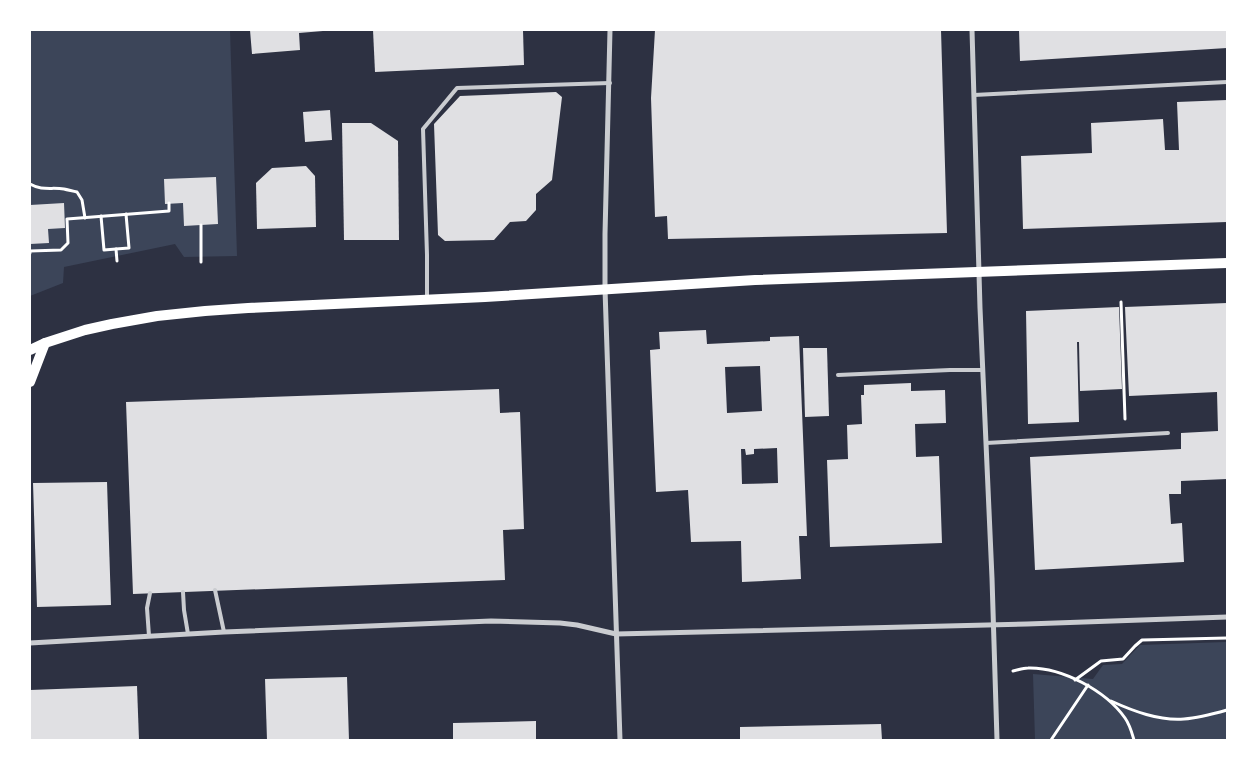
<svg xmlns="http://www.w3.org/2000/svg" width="1257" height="770" font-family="'Fira Sans',sans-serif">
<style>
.green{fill:#3c4559}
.building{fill:#e0e0e3;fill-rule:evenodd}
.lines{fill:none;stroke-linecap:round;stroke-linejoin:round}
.path{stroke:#fff;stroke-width:3}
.service{stroke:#caccd0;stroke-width:4}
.minor{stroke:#caccd0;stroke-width:5}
.secondary{stroke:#fff;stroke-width:10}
</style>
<rect width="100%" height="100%" fill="#2d3142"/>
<g class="green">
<path d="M 30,30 L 230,30 L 237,256 L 184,257 L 175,244 L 64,267 L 63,283 L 30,296 Z"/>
<path d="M 1226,642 L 1227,740 L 1035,740 L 1033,674 L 1093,679 L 1103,665 L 1122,664 L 1140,645 Z"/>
</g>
<g class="building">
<path d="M 250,30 L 323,30 L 323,31 L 299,33 L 300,50 L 252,54 Z"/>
<path d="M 373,30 L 523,30 L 524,65 L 375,72 Z"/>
<path d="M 655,30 L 941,30 L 947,233 L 668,239 L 667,216 L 655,217 L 651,98 Z"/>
<path d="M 1019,30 L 1227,30 L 1227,48 L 1020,61 Z"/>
<path d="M 556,92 L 562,97 L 552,180 L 536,194 L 536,210 L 526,221 L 510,222 L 494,240 L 445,241 L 438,235 L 434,124 L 460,96 Z"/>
<path d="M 1227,100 L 1227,222 L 1023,229 L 1021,156 L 1092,153 L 1091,123 L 1163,119 L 1165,150 L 1179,150 L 1177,102 Z"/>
<path d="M 330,110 L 332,140 L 305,142 L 303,112 Z"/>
<path d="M 342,123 L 371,123 L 398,141 L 399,240 L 344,240 Z"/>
<path d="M 306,166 L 315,176 L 316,227 L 257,229 L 256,183 L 272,168 Z"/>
<path d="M 216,177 L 218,224 L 184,226 L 183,203 L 165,204 L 164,179 Z"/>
<path d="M 64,203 L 65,228 L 48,229 L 49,243 L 30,244 L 30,205 Z"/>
<path d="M 1227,303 L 1227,479 L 1181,481 L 1181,494 L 1169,494 L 1171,524 L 1182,523 L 1184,562 L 1035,570 L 1030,457 L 1181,449 L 1181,433 L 1218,431 L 1217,392 L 1129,396 L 1125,307 Z"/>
<path d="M 1119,307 L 1122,389 L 1080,391 L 1079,342 L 1077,342 L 1079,422 L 1028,424 L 1026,311 Z"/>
<path d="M 706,330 L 707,344 L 770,341 L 770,337 L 799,336 L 807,536 L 799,536 L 801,579 L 742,582 L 741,541 L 691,542 L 688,490 L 656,492 L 650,350 L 660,349 L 659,332 ZM 760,366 L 762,411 L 727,413 L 725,367 ZM 777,448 L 778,483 L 742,484 L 741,449 L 745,449 L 746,455 L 754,454 L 754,449 Z"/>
<path d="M 803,348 L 827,348 L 829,416 L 805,417 Z"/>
<path d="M 911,383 L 911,391 L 945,390 L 946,423 L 915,424 L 916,457 L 939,456 L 942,543 L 830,547 L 827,460 L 848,459 L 847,425 L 862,424 L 861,395 L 864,395 L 864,385 Z"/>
<path d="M 499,389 L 500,413 L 520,412 L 524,529 L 503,530 L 505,580 L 133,594 L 126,402 Z"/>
<path d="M 107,482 L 111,605 L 37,607 L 33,483 Z"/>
<path d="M 347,677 L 349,740 L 267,740 L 265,679 Z"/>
<path d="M 137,686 L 139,740 L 30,740 L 30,690 Z"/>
<path d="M 536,721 L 536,740 L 453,740 L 453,723 Z"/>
<path d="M 881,724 L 882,740 L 740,740 L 740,727 Z"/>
</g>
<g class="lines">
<g class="path">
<path d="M 30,184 C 42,191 52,187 64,189 C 68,190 73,191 77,192 L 82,200 L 85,218"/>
<path d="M 101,216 L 104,250 L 116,249"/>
<path d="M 201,225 L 201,262"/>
<path d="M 30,253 L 30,251 L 61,250 L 68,243 L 67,219 L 169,211 L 169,203"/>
<path d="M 117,261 L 116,249 L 129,248 L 126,214"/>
<path d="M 1121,302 L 1125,419"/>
<path d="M 1013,671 C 1018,670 1023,668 1028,668 C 1062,667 1106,691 1125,718 C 1130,725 1132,733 1134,740"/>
<path d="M 1075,680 L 1101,661 L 1123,659 L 1135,646 L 1142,640 L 1227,638"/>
<path d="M 1111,701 C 1133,711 1159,721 1184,719 C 1199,718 1213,714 1227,710"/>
<path d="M 1051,740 L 1088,685"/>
</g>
<g class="service">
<path d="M 974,95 L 1227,82"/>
<path d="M 427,299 L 427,255 L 423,129 L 457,88 L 610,83"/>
<path d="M 838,375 L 950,370 L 983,370"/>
<path d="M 986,443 L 1168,433"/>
<path d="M 215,590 L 224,632"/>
<path d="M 183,592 L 184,610 L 188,634"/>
<path d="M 149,636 L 147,608 L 150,593"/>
</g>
<g class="minor">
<path d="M 610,30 L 605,234 L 605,289 L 620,740"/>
<path d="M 972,30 L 980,308 L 992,578 L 997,740"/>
<path d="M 30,643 L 224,632 L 491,621 L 560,623 L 577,625 L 616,634 L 1027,624 L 1227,617"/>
</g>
<g class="secondary">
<path d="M 30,350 L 45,343 L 85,330 L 112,324 L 157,316 L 205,311 L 248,308 L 485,297 L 755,280 L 1227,263"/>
<path d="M 30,382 L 45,343"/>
</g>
</g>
<rect width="1257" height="770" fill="none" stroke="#ffffff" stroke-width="62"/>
</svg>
